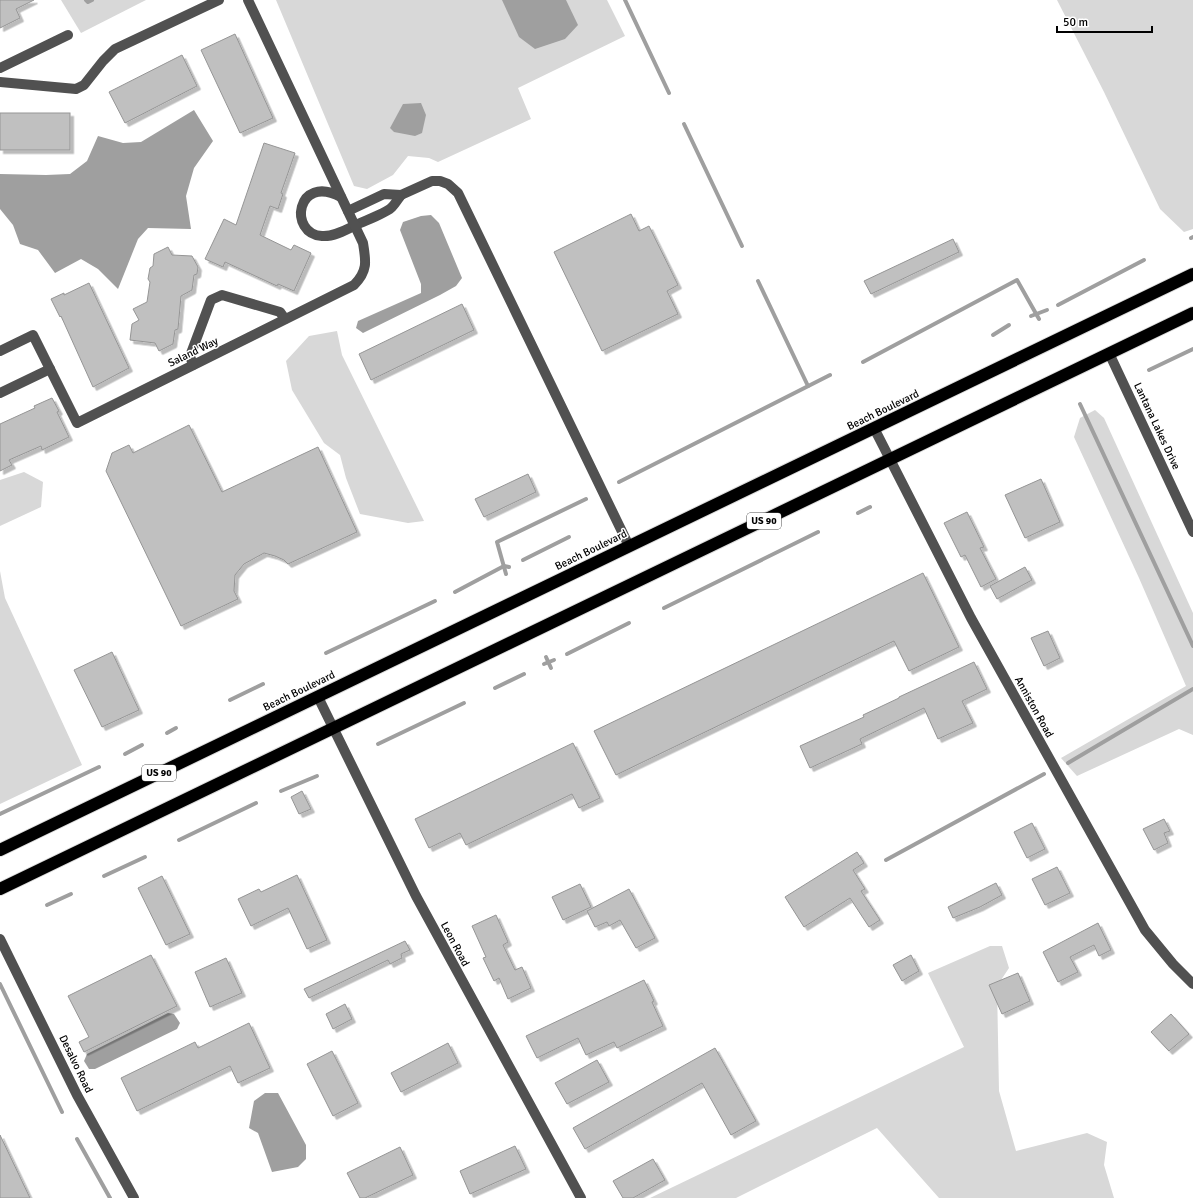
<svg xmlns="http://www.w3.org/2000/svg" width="1193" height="1198" font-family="Signika,sans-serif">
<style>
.green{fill:#d8d8d8}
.water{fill:#9f9f9f}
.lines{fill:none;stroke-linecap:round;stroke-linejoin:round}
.stream{stroke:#9f9f9f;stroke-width:4}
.building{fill:#c0c0c0;stroke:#959595;filter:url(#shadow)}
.highway-casing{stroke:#dbdbdb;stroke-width:14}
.minor{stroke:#515151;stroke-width:10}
.highway{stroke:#000;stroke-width:12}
.labels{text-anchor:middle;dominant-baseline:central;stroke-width:3;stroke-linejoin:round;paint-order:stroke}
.shield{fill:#fff;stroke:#4c4c4c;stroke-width:1}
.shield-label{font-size:10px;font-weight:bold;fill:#000}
.street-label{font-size:11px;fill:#000;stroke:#fff}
</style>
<defs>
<filter id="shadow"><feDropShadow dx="3.5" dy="3.5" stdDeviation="0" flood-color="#0004"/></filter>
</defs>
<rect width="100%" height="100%" fill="#fff"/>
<g class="green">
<path d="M 61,0 L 146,0 L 81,33 Z"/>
<path d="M 276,0 L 607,0 L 625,36 L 518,88 L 531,119 L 438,162 L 429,158 L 408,156 L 393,175 L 367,189 L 354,186 Z"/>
<path d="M 1057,0 L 1193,0 L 1193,229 L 1184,232 L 1160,209 L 1104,92 Z"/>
<path d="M 337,331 L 342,355 L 424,521 L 408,523 L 360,514 L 346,478 L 340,455 L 324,443 L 292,390 L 286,361 L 309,336 Z"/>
<path d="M 1095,410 L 1104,418 L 1193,613 L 1193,735 L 1179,729 L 1077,776 L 1061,758 L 1186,686 L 1139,578 L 1074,437 L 1080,418 Z"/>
<path d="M 24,472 L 43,482 L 41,507 L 0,526 L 0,480 Z"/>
<path d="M 0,571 L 5,598 L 82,765 L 0,804 Z"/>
<path d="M 990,946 L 1002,946 L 1009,968 L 997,986 L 999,1091 L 1016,1151 L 1087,1133 L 1107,1142 L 1104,1165 L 1114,1198 L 939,1198 L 877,1128 L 736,1198 L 650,1198 L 964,1047 L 928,973 Z"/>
</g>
<g class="water">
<path d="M 502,0 L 566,0 L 578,25 L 565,39 L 535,49 L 519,37 Z"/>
<path d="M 421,103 L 426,115 L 422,133 L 415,136 L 394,132 L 390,128 L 403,104 Z"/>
<path d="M 194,110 L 213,141 L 194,168 L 186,196 L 191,229 L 148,228 L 138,239 L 118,289 L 98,269 L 81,259 L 55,273 L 38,250 L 20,244 L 13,225 L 0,209 L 0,174 L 46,175 L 70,174 L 87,161 L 98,136 L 123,143 L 141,142 Z"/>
<path d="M 431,215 L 439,223 L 462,278 L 456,286 L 440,295 L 363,333 L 356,328 L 358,321 L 421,293 L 421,284 L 400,230 L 403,222 L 421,216 Z"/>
<path d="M 168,1013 L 174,1014 L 180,1023 L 177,1029 L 95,1069 L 89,1069 L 84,1061 L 87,1054 Z"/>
<path d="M 265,1093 L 278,1093 L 306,1145 L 306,1159 L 298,1167 L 272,1172 L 258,1133 L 249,1128 L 254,1101 Z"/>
</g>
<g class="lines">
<g class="stream">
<path d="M 86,0 L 88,2 L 92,0"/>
<path d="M 625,0 L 669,93"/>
<path d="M 684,124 L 742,246"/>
<path d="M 1191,238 L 1193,237"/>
<path d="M 758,281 L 808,386"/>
<path d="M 1058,305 L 1144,260"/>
<path d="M 1031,316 L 1047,310"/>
<path d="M 993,335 L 1009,325"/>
<path d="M 863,362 L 1017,280 L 1039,319"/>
<path d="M 1149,370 L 1193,349"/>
<path d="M 1080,404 L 1193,646"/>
<path d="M 619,482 L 830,375"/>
<path d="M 858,513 L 870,507"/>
<path d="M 523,560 L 569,537"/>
<path d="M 506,574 L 497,542 L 586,499"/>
<path d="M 455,592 L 504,566 L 509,567"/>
<path d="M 664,608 L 818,532"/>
<path d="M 326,653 L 435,601"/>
<path d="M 567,654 L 629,623"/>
<path d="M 546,657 L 551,668"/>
<path d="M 544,664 L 554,660"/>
<path d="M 495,688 L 524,674"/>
<path d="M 230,700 L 263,684"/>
<path d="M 167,733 L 176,728"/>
<path d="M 378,744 L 464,703"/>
<path d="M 125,754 L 142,745"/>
<path d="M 1068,763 L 1193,689"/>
<path d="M 281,791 L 317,776"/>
<path d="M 0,814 L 99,767"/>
<path d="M 179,840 L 256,803"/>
<path d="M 886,860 L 1044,774"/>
<path d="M 104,876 L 145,857"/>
<path d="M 47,905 L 71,894"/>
<path d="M 0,984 L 62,1112"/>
<path d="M 77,1139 L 110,1198"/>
</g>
</g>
<g class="building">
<path d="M 0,0 L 34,0 L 16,9 L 20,18 L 0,28 Z"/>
<path d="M 235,34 L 273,118 L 240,133 L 201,50 Z"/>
<path d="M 182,55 L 197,86 L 125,123 L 109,92 Z"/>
<rect x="0" y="113" width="70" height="37"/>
<path d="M 264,143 L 295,153 L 281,193 L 283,194 L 278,209 L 270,206 L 260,235 L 291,250 L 294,245 L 311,253 L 294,291 L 278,284 L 277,286 L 225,262 L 223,267 L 205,259 L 224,219 L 236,225 Z"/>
<path d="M 631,214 L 639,231 L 649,226 L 678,285 L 667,291 L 678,314 L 602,351 L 554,252 Z"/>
<path d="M 953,239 L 959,252 L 871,294 L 864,281 Z"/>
<path d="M 168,247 L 172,255 L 192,256 L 198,267 L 197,274 L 194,275 L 192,290 L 181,296 L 178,329 L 175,330 L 173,344 L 159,351 L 155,343 L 130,340 L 132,324 L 139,320 L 133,309 L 147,302 L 150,282 L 148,279 L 150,268 L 153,266 L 154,254 Z"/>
<path d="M 89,283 L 129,368 L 93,387 L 61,316 L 60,317 L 51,299 L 64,293 L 64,295 Z"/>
<path d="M 462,304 L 474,330 L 371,380 L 359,354 Z"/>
<path d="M 52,398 L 59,411 L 57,412 L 69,437 L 42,450 L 41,446 L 9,460 L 12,465 L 0,471 L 0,424 L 35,408 L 34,406 Z"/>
<path d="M 189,425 L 222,492 L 318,447 L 357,532 L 288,564 L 284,560 L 275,556 L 264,553 L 244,564 L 235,575 L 234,591 L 238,599 L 181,626 L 106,471 L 112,453 L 129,445 L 133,453 Z"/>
<path d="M 528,474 L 536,492 L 484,517 L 475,499 Z"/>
<path d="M 1041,479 L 1060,522 L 1025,538 L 1005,495 Z"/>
<path d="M 967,512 L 984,547 L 980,548 L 996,579 L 981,587 L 965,555 L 961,557 L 944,523 Z"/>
<path d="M 1025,567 L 1032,580 L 997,599 L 990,586 Z"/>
<path d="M 923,573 L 959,647 L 909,671 L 894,641 L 616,775 L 594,731 Z"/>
<path d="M 1048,631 L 1060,658 L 1044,666 L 1031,638 Z"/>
<path d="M 112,652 L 139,710 L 102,727 L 74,670 Z"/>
<path d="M 974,662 L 987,689 L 962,701 L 973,723 L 938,739 L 924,708 L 860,739 L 862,744 L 810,768 L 800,746 L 864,717 L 863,715 L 899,698 L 899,697 Z"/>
<path d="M 573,743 L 600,798 L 579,808 L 572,794 L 466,845 L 460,833 L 429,848 L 415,819 Z"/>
<path d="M 302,791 L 311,809 L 299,814 L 291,797 Z"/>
<path d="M 1164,819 L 1170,831 L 1164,833 L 1168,843 L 1154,850 L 1143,829 Z"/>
<path d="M 1032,823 L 1045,849 L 1027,858 L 1014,832 Z"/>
<path d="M 857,852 L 864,863 L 853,870 L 865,889 L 861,891 L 880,920 L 869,927 L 850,898 L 804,927 L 785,897 Z"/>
<path d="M 1057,867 L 1070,893 L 1045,905 L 1032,879 Z"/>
<path d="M 297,875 L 327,940 L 307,949 L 288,908 L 251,926 L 238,899 L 259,889 L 261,892 Z"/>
<path d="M 162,876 L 190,934 L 166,945 L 138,888 Z"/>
<path d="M 996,883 L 1002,895 L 980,907 L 953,918 L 948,907 Z"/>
<path d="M 580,884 L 591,907 L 563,920 L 552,897 Z"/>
<path d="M 629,889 L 655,938 L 636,948 L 620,920 L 609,926 L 607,922 L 595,927 L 587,911 Z"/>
<path d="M 496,915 L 508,942 L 503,945 L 515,970 L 522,967 L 531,988 L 508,999 L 499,978 L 494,981 L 483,958 L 486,957 L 472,926 Z"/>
<path d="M 1098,923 L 1111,950 L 1099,956 L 1094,945 L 1070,957 L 1078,972 L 1058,982 L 1043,952 Z"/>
<path d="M 405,941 L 410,950 L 401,954 L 402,958 L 390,964 L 388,960 L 309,998 L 304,989 Z"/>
<path d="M 151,955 L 177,1006 L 84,1052 L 79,1042 L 89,1037 L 68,996 Z"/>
<path d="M 911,955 L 919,971 L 902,981 L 893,965 Z"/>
<path d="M 226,958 L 242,993 L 210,1007 L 195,972 Z"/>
<path d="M 1018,973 L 1030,1001 L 1002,1014 L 989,985 Z"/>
<path d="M 644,980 L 654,1001 L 652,1002 L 663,1026 L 617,1048 L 614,1042 L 586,1055 L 578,1038 L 537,1058 L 526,1036 Z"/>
<path d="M 345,1004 L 352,1019 L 333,1029 L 326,1014 Z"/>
<path d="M 1171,1014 L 1189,1034 L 1169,1051 L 1151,1032 Z"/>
<path d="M 249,1023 L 270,1068 L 238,1083 L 230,1066 L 137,1111 L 121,1078 L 195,1042 L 198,1048 Z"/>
<path d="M 448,1043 L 458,1063 L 401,1092 L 391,1073 Z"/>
<path d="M 715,1048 L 756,1121 L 731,1135 L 702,1083 L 585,1149 L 573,1128 Z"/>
<path d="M 332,1051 L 358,1103 L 333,1116 L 307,1064 Z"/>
<path d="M 597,1060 L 609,1082 L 567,1104 L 555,1083 Z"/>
<path d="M 0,1135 L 30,1198 L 0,1198 Z"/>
<path d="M 515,1146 L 526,1169 L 470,1194 L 460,1171 Z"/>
<path d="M 400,1147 L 413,1175 L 365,1198 L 360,1198 L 347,1173 Z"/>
<path d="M 653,1159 L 665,1180 L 633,1198 L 623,1198 L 613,1181 Z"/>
</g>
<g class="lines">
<g class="highway-casing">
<g id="highway">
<path d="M 0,850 L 1193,274"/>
<path d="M 0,889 L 1193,313"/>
</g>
</g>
<g class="minor">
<path d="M 0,68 L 68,35"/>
<path d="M 0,82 L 76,89 L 84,85 L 103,61 L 115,49 L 219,0"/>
<path d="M 341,197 C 296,173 288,234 322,236 C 333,237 346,230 356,225 C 364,221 387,213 392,207 C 395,204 398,199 401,195"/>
<path d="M 348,211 L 384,194 L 401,195 L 432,181 L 440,181 L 448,184 L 458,193 L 629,546"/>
<path d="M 0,351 L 33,335 L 77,423 L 354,285 C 368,271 366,261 363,243 L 248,0"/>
<path d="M 1109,353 L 1193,532"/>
<path d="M 193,365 L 190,356 L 211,300 L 222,295 L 280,312 L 285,319"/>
<path d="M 0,393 L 50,369"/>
<path d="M 874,428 L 971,618 L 1145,930 L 1173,964 L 1193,984"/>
<path d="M 318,697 L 416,896 L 581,1198"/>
<path d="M 0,939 L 77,1095 L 134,1198"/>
</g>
<use href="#highway" class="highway"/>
</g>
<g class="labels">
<g class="shield">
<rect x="747" y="513" width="34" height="16" rx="3"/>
<rect x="142" y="765" width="34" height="16" rx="3"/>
</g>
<g class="shield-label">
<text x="764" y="521">US 90</text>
<text x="159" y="773">US 90</text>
</g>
<g class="street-label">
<text transform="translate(193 352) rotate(-26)">Saland Way</text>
<text transform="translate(883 410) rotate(-26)">Beach Boulevard</text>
<text transform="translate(1157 426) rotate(65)">Lantana Lakes Drive</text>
<text transform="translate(591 550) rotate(-26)">Beach Boulevard</text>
<text transform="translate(299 691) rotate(-26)">Beach Boulevard</text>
<text transform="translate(1034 707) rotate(61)">Anniston Road</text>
<text transform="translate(455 944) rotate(62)">Leon Road</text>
<text transform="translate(76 1064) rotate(64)">Desalvo Road</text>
</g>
</g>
<path d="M1057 26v6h95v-6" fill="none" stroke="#000000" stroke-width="2"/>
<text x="1063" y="26" font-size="12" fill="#000000" stroke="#ffffff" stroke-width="3" paint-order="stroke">50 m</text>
</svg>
